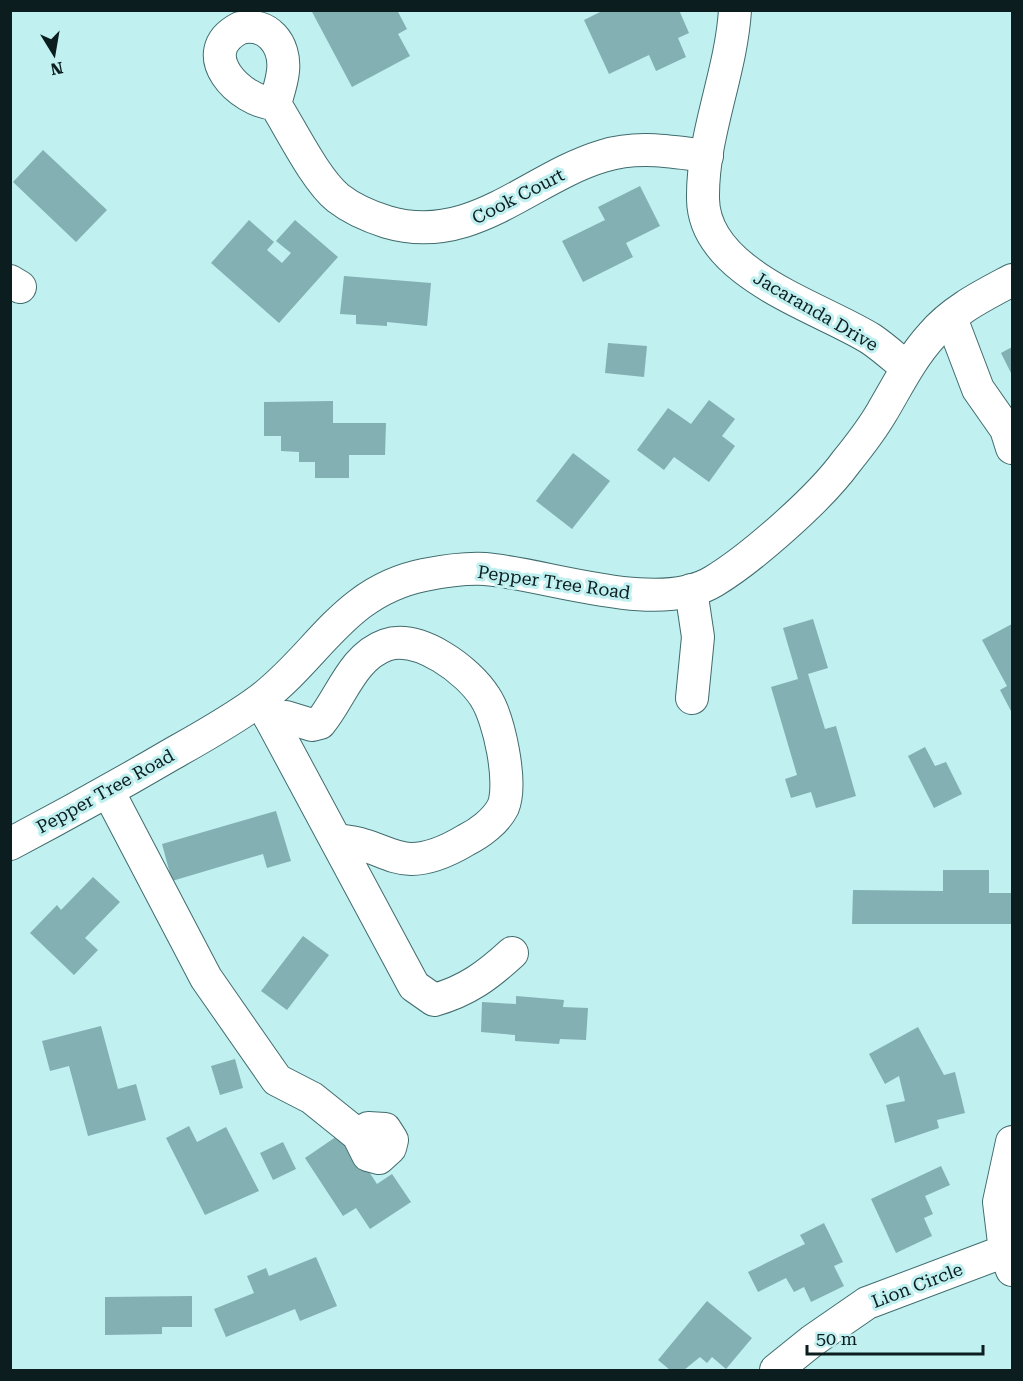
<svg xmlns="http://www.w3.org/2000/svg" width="1023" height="1381" font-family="'Roboto Serif',serif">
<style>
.building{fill:#83b0b2}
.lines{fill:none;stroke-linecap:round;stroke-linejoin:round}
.minor-casing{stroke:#416c6d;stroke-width:34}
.minor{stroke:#fff;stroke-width:32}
.labels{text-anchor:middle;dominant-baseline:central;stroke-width:6;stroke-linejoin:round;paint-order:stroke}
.street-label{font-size:18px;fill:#0b1d1e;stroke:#c1f0f1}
</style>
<rect width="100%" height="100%" fill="#c1f0f1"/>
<g class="building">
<path d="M 311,10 L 397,10 L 407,29 L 398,34 L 410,56 L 352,87 Z"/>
<path d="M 604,10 L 679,10 L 689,33 L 678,38 L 686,57 L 656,71 L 649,55 L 609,74 L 584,20 Z"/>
<path d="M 43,150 L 107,210 L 76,242 L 13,182 Z"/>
<path d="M 640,186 L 660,226 L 626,243 L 633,257 L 583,282 L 562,241 L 605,220 L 598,207 Z"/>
<path d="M 249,220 L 274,242 L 267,250 L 282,263 L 291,253 L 276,241 L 295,220 L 338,257 L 279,323 L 211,263 Z"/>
<path d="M 344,276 L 431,283 L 427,326 L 387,322 L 387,326 L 356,324 L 356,315 L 340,314 Z"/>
<path d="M 608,343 L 647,346 L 644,377 L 605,373 Z"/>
<path d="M 1012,347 L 1012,375 L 1001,353 Z"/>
<path d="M 709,400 L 735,419 L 722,436 L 735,446 L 709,482 L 674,457 L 664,470 L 637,450 L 668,408 L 691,424 Z"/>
<path d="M 333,401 L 333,423 L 386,423 L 385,455 L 349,455 L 349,478 L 315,478 L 315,462 L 299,462 L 299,452 L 281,451 L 281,436 L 264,436 L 264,402 Z"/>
<path d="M 573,453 L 610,481 L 572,529 L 536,501 Z"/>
<path d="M 813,619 L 828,668 L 808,674 L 825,729 L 836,726 L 856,796 L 816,808 L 811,792 L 791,798 L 785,779 L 797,775 L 771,687 L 798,679 L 783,628 Z"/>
<path d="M 1012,624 L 1012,713 L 1000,690 L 1007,686 L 982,640 Z"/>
<path d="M 925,747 L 935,766 L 946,762 L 962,794 L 934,808 L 908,756 Z"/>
<path d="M 276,811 L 291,861 L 267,868 L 263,854 L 172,881 L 162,844 Z"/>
<path d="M 943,870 L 989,870 L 989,893 L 1012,893 L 1012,924 L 852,924 L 853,890 L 943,891 Z"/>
<path d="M 93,877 L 120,902 L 85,938 L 98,950 L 74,975 L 30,933 L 57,905 L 61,910 Z"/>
<path d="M 303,936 L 329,955 L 287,1010 L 261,991 Z"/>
<path d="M 516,996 L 564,1000 L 563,1007 L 588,1008 L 586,1040 L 560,1039 L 559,1044 L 515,1041 L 515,1035 L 481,1032 L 482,1002 L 516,1004 Z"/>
<path d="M 101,1026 L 118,1089 L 136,1084 L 146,1120 L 88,1136 L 69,1066 L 50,1071 L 42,1041 Z"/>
<path d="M 918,1027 L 944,1075 L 955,1072 L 965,1113 L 937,1120 L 939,1128 L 895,1143 L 886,1105 L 905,1101 L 899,1076 L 885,1084 L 869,1054 Z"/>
<path d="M 235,1059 L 243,1088 L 220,1095 L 211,1066 Z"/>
<path d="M 189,1126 L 197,1142 L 226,1127 L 259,1191 L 205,1215 L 166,1138 Z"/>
<path d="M 343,1132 L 377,1184 L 392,1174 L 411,1202 L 370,1229 L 356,1208 L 343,1216 L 305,1158 Z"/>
<path d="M 283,1142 L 296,1169 L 273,1180 L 260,1153 Z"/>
<path d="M 941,1166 L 950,1185 L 925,1196 L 933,1214 L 924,1218 L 932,1236 L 896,1253 L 871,1199 Z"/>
<path d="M 824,1223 L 843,1262 L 834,1266 L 844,1286 L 811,1302 L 804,1287 L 794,1292 L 786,1278 L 758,1292 L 748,1272 L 805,1244 L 800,1235 Z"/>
<path d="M 316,1257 L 337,1306 L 300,1321 L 295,1309 L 226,1337 L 214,1309 L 254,1293 L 247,1276 L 266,1268 L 269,1276 Z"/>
<path d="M 192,1296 L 192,1327 L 162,1327 L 162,1334 L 105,1335 L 105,1297 Z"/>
<path d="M 707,1301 L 752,1338 L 726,1369 L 712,1357 L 707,1363 L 700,1357 L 684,1370 L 670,1370 L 658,1360 Z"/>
</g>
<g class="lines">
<g class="minor-casing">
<g id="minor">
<path d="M 735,10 C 731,74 702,135 703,199 C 704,274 820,307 871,339 C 883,347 895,358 906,367"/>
<path d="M 275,104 C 240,102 192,53 240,28 C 267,21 286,44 283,71 C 282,82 278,93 275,104 C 292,131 315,179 338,198 C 352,209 371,217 387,222 C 472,247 529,178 603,156 C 639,145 671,152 707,156"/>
<path d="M 10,281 L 20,287"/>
<path d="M 951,318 L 978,389 L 1006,429 L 1012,448"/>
<path d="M 691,590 L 698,637 L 692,698"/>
<path d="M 262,703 L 414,986 L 434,1000 C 467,991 488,975 512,953"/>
<path d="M 270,718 L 286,717 L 312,725 L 320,723 C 341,698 352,657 386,645 C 419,634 468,670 485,697 C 499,718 513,783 503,807 C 496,821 480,833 466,840 C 451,849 430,859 411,859 C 394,859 379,849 363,845 C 355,842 345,841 336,840"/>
<path d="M 108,791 L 206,978 L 277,1080 L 312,1098 L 358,1135 L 368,1155 L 379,1158 L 390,1148 L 392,1140 L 385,1129 L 368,1128 L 358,1135"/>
<path d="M 10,844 C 65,815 119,785 172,754 C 202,737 233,720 261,699 C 319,655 344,591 424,575 C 444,571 465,568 485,569 C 548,574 658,616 714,581 C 752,558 820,498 846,462 C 859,446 872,429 882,412 C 898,385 911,358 932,335 C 953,310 984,295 1012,280"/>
<path d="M 1005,1251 L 999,1202 L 1012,1142"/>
<path d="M 776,1370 L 812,1341 L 867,1303 L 1005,1251 L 1012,1270"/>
</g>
</g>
<use href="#minor" class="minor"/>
</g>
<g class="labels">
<g class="street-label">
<text transform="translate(518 196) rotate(-27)">Cook Court</text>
<text transform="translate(816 311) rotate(30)">Jacaranda Drive</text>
<text transform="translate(554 582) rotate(8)">Pepper Tree Road</text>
<text transform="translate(105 791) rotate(-29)">Pepper Tree Road</text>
<text transform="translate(917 1285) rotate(-21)">Lion Circle</text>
</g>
</g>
<rect width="1023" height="1381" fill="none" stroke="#0b1d1e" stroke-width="24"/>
<g transform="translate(54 54) rotate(169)" stroke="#c1f0f1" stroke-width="4.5" paint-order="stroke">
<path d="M0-4.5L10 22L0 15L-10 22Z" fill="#0b1d1e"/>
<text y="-9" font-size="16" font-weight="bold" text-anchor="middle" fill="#0b1d1e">N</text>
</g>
<path d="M807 1345v9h176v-9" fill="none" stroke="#0b1d1e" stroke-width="3"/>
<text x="816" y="1345" font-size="18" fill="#0b1d1e" stroke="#c1f0f1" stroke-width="4.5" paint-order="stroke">50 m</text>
</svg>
